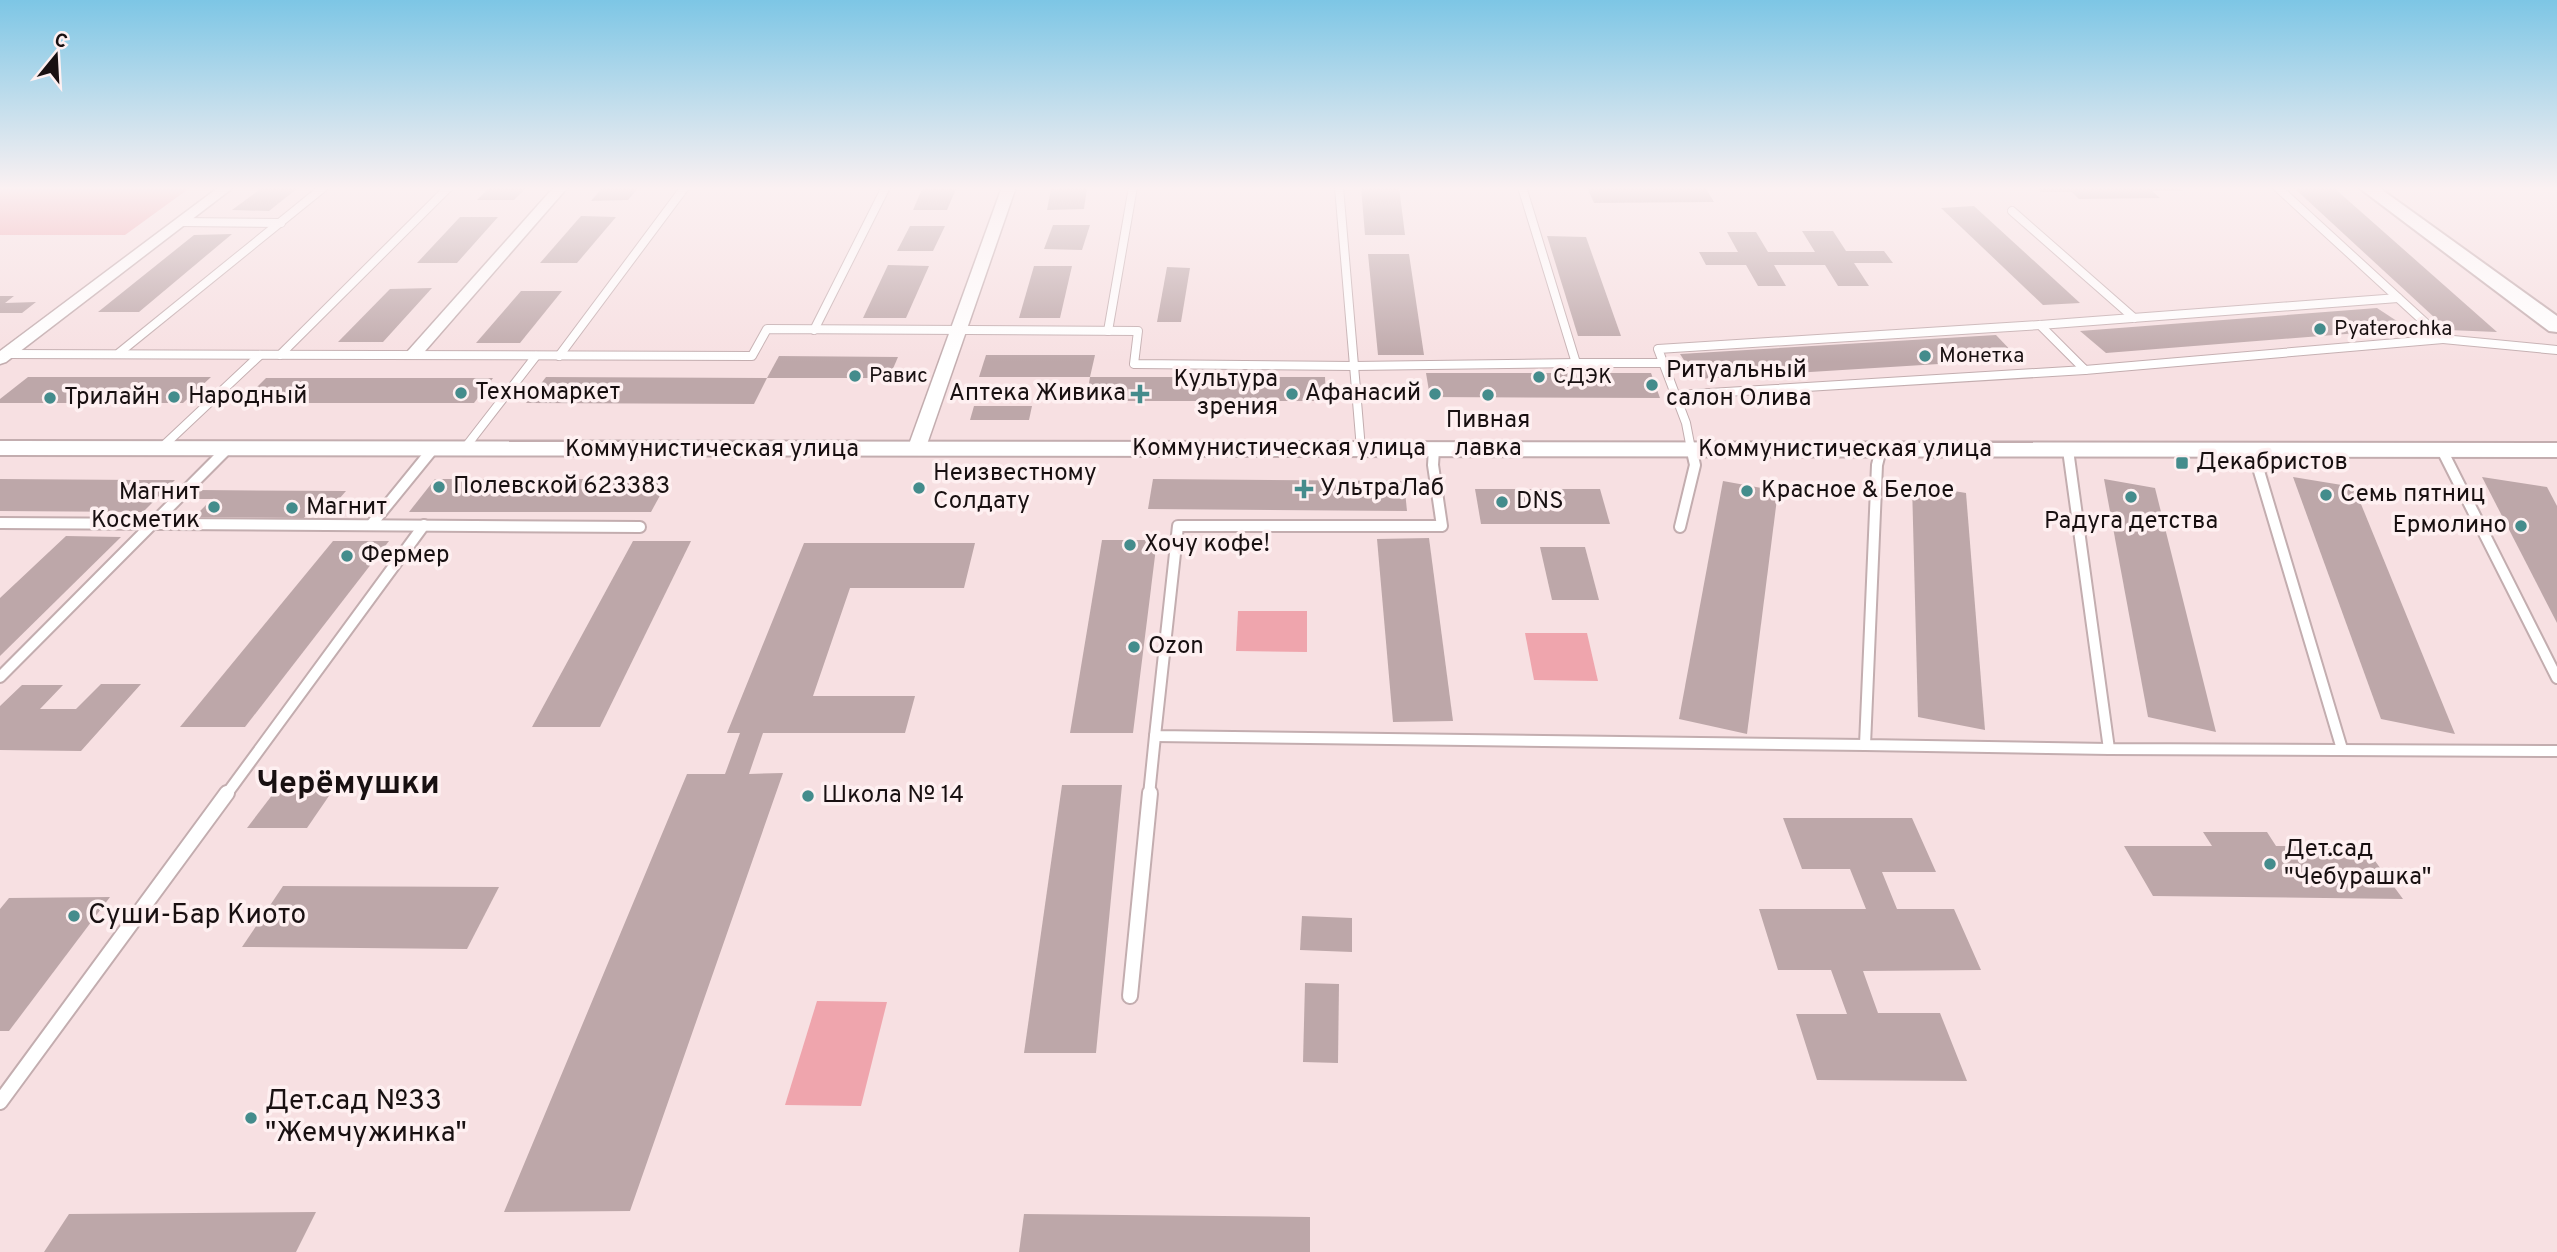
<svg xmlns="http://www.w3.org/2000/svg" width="2557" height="1252" font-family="Overpass,sans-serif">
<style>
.green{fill:#efa5ad}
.building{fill:#bda7a9}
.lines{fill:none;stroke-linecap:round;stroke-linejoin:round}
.service-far2-casing{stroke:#c3adaf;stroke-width:10}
.service-far1-casing{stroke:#c3adaf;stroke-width:14}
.service-casing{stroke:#c3adaf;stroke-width:18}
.minor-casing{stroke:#c3adaf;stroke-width:3}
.tertiary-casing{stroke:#c3adaf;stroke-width:4}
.service-far2{stroke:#fff;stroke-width:8}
.service-far1{stroke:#fff;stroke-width:10}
.service{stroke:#fff;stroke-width:14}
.minor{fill:#fff;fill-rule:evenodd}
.tertiary{fill:#fff;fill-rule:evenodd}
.poi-dot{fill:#448c8c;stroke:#fef0f1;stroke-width:2.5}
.labels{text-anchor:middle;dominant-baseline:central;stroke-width:7;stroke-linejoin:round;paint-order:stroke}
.far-poi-label{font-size:21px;fill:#181011;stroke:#fef0f1;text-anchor:start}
.poi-label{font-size:24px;fill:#181011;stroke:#fef0f1;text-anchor:start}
.street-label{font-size:24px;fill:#181011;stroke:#fef0f1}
.near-poi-label{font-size:28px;fill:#181011;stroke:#fef0f1;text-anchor:start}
.district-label{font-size:32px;font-weight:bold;fill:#181011;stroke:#fef0f1}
</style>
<rect width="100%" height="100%" fill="#f7e0e2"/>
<g class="green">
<path d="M 0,187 L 191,187 L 125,235 L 0,235 Z"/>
<path d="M 1238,611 L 1307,611 L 1307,652 L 1236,651 Z"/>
<path d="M 1525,633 L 1587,633 L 1598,681 L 1534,680 Z"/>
<path d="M 817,1001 L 887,1002 L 861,1106 L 785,1105 Z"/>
</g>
<g class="building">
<path d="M 263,187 L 299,187 L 269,211 L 232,210 Z"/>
<path d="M 490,187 L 527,187 L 514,200 L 477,200 Z"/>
<path d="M 603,187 L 639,187 L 628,200 L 591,201 Z"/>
<path d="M 1361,187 L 1399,187 L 1405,235 L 1365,235 Z"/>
<path d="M 1587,187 L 1705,187 L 1714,202 L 1594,203 Z"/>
<path d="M 2036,187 L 2178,187 L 2183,191 L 2152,191 L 2160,198 L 2079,199 L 2072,192 L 2041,192 Z"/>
<path d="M 2293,187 L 2333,187 L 2497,332 L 2448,330 Z"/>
<path d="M 1087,188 L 1084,209 L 1047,210 L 1051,189 Z"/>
<path d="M 922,189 L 956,189 L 947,210 L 913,210 Z"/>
<path d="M 1974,206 L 2080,303 L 2043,305 L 1941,208 Z"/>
<path d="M 581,216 L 616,217 L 577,263 L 540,263 Z"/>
<path d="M 460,217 L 498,217 L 457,263 L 417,263 Z"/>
<path d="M 1053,225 L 1090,225 L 1082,250 L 1044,249 Z"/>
<path d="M 910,226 L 945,226 L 933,251 L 897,251 Z"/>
<path d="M 1802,231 L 1833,231 L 1846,251 L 1884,251 L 1893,263 L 1854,263 L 1869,286 L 1838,286 L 1825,265 L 1774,265 L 1786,286 L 1758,286 L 1746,265 L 1706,265 L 1699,252 L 1738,252 L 1727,232 L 1756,232 L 1768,252 L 1815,252 Z"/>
<path d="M 232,234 L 139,312 L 98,312 L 194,235 Z"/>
<path d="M 1547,236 L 1586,237 L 1621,336 L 1578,336 Z"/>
<path d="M 1368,254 L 1409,254 L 1424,355 L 1378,355 Z"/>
<path d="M 888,265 L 929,266 L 906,318 L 863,318 Z"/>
<path d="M 1034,266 L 1072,266 L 1060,318 L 1019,318 Z"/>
<path d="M 1167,267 L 1190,268 L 1181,322 L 1157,322 Z"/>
<path d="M 432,288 L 383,342 L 338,342 L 390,289 Z"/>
<path d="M 521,291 L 562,291 L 520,343 L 476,343 Z"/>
<path d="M 0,296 L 14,296 L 5,303 L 36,302 L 22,313 L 0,313 Z"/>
<path d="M 2377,308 L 2409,329 L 2106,353 L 2080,331 Z"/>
<path d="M 1996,335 L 2019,359 L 1696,379 L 1680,354 Z"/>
<path d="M 986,355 L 1095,355 L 1090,377 L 979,377 Z"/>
<path d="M 779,356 L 898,357 L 889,378 L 767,378 Z"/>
<path d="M 1426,373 L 1651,373 L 1660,398 L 1430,397 Z"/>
<path d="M 28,377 L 211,377 L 183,403 L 0,403 L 0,399 Z"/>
<path d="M 546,377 L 767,378 L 754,404 L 526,403 Z"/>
<path d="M 1090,377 L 1325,377 L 1326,401 L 1086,401 Z"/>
<path d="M 266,378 L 493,378 L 474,403 L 241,403 Z"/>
<path d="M 974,406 L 1032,406 L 1029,420 L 970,420 Z"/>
<path d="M 2293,477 L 2354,487 L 2455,734 L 2381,719 Z"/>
<path d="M 2482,477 L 2547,487 L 2557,506 L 2557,623 Z"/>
<path d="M 0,479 L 139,480 L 175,480 L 143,512 L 0,511 Z"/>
<path d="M 435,479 L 669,479 L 651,512 L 409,512 Z"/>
<path d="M 1153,479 L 1404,481 L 1407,511 L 1148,509 Z"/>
<path d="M 2104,479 L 2155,488 L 2216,732 L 2148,717 Z"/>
<path d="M 1723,481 L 1778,491 L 1747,734 L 1679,719 Z"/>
<path d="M 1912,484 L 1966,493 L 1985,730 L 1918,717 Z"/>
<path d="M 1475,489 L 1600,489 L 1610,524 L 1481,524 Z"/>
<path d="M 198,490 L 346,491 L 339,499 L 320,499 L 304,518 L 194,517 L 212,499 L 189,499 Z"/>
<path d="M 66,536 L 121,537 L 0,656 L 0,598 Z"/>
<path d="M 1429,538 L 1453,721 L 1393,722 L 1377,539 Z"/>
<path d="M 1102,540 L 1157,540 L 1133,733 L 1070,733 Z"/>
<path d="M 333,541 L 389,541 L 245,727 L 180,727 Z"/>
<path d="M 633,541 L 691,541 L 600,727 L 532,727 Z"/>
<path d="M 804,543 L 975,543 L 964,588 L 850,588 L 813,696 L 915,696 L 905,733 L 763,733 L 749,774 L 783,773 L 630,1211 L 504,1212 L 687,774 L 725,774 L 740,733 L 727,733 Z"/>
<path d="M 1540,547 L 1585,547 L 1599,600 L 1552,600 Z"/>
<path d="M 101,684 L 141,684 L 81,751 L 0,750 L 0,706 L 22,685 L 63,685 L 40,709 L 76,709 Z"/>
<path d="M 1062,785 L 1122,785 L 1096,1053 L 1024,1053 Z"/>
<path d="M 276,790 L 333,790 L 307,828 L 247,828 Z"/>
<path d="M 1783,818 L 1912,818 L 1936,872 L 1882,872 L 1897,909 L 1954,909 L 1981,970 L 1863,971 L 1878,1013 L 1940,1013 L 1967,1081 L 1817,1080 L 1796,1014 L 1847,1014 L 1831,970 L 1778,970 L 1759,909 L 1866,909 L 1850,869 L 1802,869 Z"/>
<path d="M 2203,832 L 2267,832 L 2276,846 L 2364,846 L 2403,899 L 2153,896 L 2124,846 L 2212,846 Z"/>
<path d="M 283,886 L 499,887 L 467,949 L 242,947 Z"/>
<path d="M 110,897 L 9,1031 L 0,1031 L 0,909 L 9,898 Z"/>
<path d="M 1302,916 L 1352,918 L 1352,952 L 1300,950 Z"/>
<path d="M 1305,983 L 1339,984 L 1338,1063 L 1303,1062 Z"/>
<path d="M 316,1212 L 296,1252 L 44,1252 L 69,1214 Z"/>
<path d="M 1024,1214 L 1310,1217 L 1310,1252 L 1019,1252 Z"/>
</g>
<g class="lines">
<g class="service-far2-casing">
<g id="service-far2">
<path d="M 1339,187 L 1361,449"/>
<path d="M 1522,187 L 1576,363 L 1663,363"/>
<path d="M 2277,187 L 2443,339 L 2557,350"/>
<path d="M 2012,211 L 2134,318"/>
<path d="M 180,222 L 281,223"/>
<path d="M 2040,325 L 2085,370 L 2443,339"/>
<path d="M 814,330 L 886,187"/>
<path d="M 1108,331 L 1133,187"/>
<path d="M 119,353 L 324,187"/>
<path d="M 7,354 L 752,356 L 767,329 L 1138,331 L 1134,364 L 1354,366 L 1576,363"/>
<path d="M 280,355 L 449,187"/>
<path d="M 559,356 L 685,187"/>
<path d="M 1676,395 L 2085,370"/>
<path d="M 160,449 L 260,355"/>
<path d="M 464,449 L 536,356"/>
<path d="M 1691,449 L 1686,423 L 1658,349 L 2040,325 L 2398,298"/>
</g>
</g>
<g class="service-far1-casing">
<g id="service-far1">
<path d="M 160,449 L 162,447"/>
<path d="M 1434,449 L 1433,465 L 1442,526 L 1178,526 L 1155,736 L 1865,745"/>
<path d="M 1881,449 L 1877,465 L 1865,745 L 2109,749"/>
<path d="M 463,450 L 465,447"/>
<path d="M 2068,450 L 2109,749 L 2557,751"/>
<path d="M 2442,450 L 2557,678"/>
<path d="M 2253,451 L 2342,749"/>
<path d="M 0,523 L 640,527"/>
<path d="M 371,525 L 432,450"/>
<path d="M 1680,527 L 1695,465 L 1691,447"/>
<path d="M 0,677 L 227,449"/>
<path d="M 226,795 L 424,525"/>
<path d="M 1149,795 L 1155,736"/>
</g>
</g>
<g class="service-casing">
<g id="service">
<path d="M 1130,996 L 1150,793"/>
<path d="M 0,1102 L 227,793"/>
</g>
</g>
<g class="minor-casing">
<g id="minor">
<path d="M 219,187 L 234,187 L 6,362 L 0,364 L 0,351 Z"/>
<path d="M 554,187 L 568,187 L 419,358 L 407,358 L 405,355 L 407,352 Z"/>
<path d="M 1002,187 L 1016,187 L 925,450 L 922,454 L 910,454 L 907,450 Z"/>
</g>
</g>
<g class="tertiary-casing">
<g id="tertiary">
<path d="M 2358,187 L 2378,187 L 2557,316 L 2557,332 L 2549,331 Z"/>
<path d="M 0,441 L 2557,443 L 2557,457 L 0,455 Z"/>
</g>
</g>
<use href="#service-far2" class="service-far2"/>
<use href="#service-far1" class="service-far1"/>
<use href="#service" class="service"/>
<use href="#minor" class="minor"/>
<use href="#tertiary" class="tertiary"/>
</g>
<linearGradient id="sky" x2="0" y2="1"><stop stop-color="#7dc6e5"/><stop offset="0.52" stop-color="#fbf1f2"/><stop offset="1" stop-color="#fbf1f2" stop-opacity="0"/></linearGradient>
<rect width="2557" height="362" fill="url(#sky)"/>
<g class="poi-dot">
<circle cx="2320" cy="329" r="7"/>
<circle cx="1925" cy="356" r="7"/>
<circle cx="855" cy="376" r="7"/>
<circle cx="1539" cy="377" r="7"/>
<circle cx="1652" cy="385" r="7"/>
<circle cx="461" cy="393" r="7"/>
<path d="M1136.5 383.5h7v7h7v7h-7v7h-7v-7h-7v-7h7z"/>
<circle cx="1292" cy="394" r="7"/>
<circle cx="1435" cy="394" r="7"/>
<circle cx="1488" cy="395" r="7"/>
<circle cx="174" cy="397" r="7"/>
<circle cx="50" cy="398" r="7"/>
<rect x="2175" y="456" width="14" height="14" rx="3.5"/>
<circle cx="439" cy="487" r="7"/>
<circle cx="919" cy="488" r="7"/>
<path d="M1300.5 478.5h7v7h7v7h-7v7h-7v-7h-7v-7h7z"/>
<circle cx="1747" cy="491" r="7"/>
<circle cx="2326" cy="495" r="7"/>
<circle cx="2131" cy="497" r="7"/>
<circle cx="1502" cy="502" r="7"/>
<circle cx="214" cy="507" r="7"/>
<circle cx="292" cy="508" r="7"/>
<circle cx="2521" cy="526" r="7"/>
<circle cx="1130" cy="545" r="7"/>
<circle cx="347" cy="556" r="7"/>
<circle cx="1134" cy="647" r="7"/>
<circle cx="808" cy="796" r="7"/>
<circle cx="2270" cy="864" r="7"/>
<circle cx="74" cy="916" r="7"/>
<circle cx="251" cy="1118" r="7"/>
</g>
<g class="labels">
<g class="far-poi-label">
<text x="2334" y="329">Pyaterochka</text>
<text x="1939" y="356">Монетка</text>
<text x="869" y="376">Равис</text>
<text x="1553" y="377">СДЭК</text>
</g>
<g class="poi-label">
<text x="1666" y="371">Ритуальный<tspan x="1666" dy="28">салон Олива</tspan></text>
<text x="1278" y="380" text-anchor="end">Культура<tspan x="1278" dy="28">зрения</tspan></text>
<text x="475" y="393">Техномаркет</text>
<text x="1126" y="394" text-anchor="end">Аптека Живика</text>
<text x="1421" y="394" text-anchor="end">Афанасий</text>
<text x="188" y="397">Народный</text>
<text x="64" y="398">Трилайн</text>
<text x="1488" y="421" text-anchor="middle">Пивная<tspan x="1488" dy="28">лавка</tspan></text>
<text x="2196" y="463">Декабристов</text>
<text x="933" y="474">Неизвестному<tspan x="933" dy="28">Солдату</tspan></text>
<text x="453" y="487">Полевской 623383</text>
<text x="1320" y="489">УльтраЛаб</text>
<text x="1761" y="491">Красное &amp; Белое</text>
<text x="200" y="493" text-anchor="end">Магнит<tspan x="200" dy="28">Косметик</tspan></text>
<text x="2340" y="495">Семь пятниц</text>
<text x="1516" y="502">DNS</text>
<text x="306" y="508">Магнит</text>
<text x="2131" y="522" text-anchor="middle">Радуга детства</text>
<text x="2507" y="526" text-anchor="end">Ермолино</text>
<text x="1144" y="545">Хочу кофе!</text>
<text x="361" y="556">Фермер</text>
<text x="1148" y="647">Ozon</text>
<text x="822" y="796">Школа № 14</text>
<text x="2284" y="850">Дет.сад<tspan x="2284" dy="28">"Чебурашка"</tspan></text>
</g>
<g class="street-label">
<text x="1279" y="449">Коммунистическая улица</text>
<text x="712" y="450">Коммунистическая улица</text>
<text x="1845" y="450">Коммунистическая улица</text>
</g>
<g class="near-poi-label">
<text x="88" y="916">Суши-Бар Киото</text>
<text x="265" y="1102">Дет.сад №33<tspan x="265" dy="32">"Жемчужинка"</tspan></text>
</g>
<g class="district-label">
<text x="348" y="785">Черёмушки</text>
</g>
</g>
<g transform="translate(56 56) rotate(18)" stroke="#fef0f1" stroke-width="5" paint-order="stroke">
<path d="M0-5L12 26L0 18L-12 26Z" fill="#181011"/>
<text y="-10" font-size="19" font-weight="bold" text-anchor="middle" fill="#181011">С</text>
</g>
</svg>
